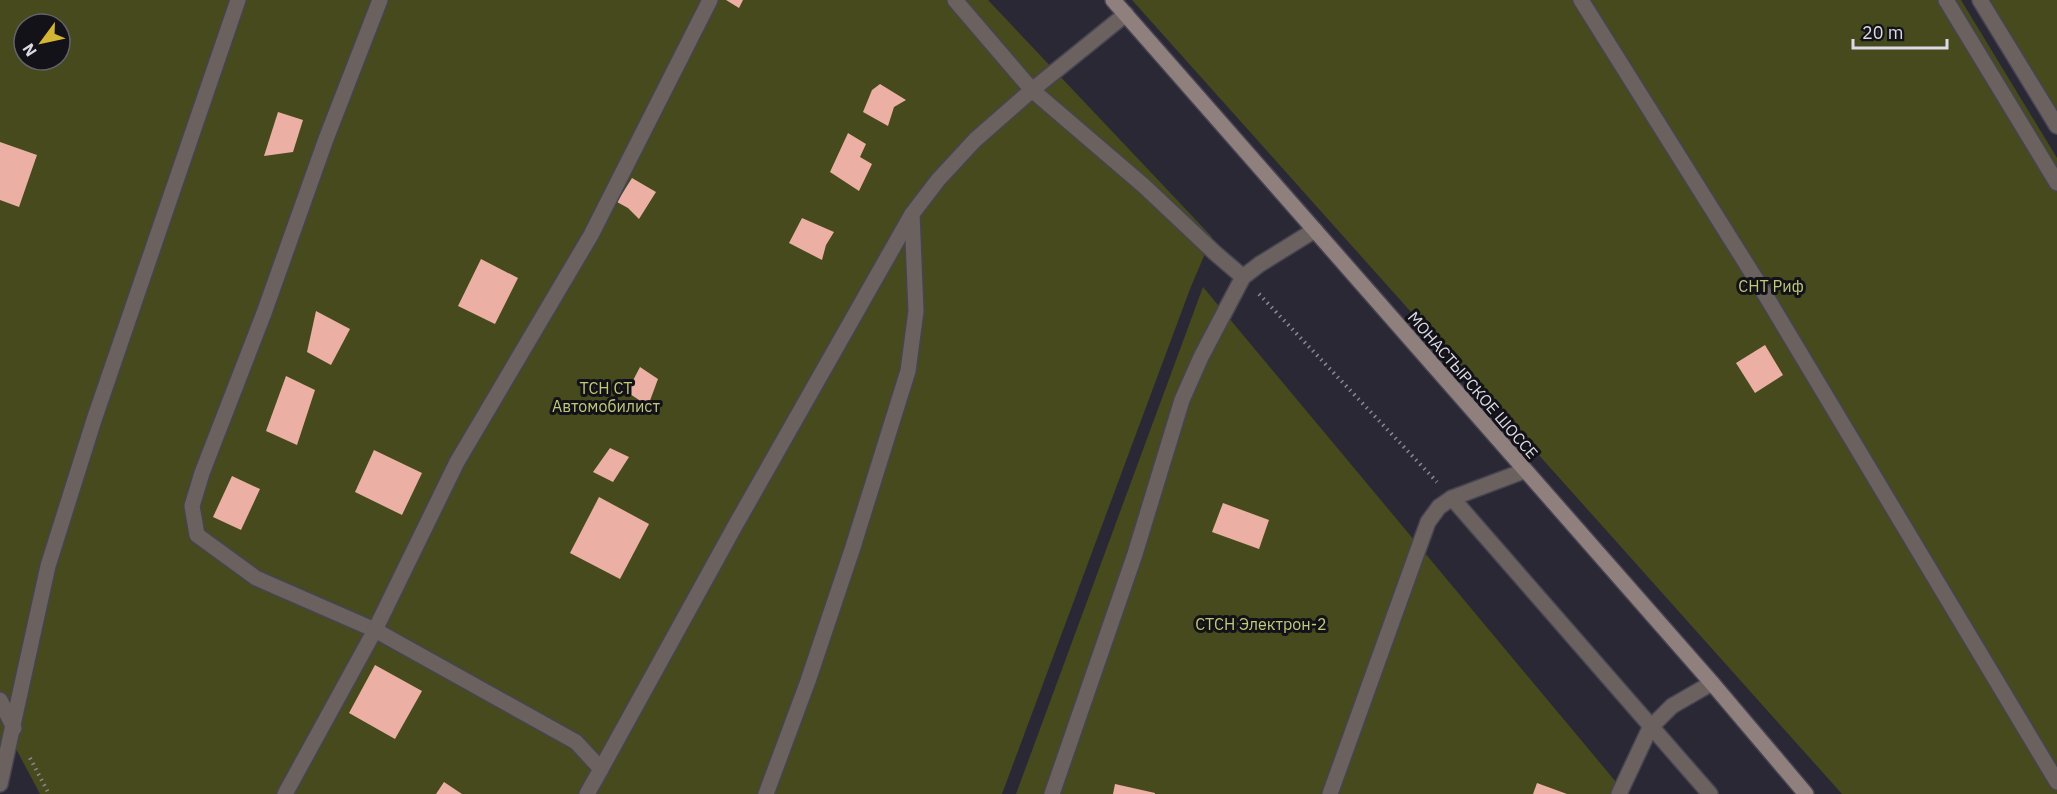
<svg xmlns="http://www.w3.org/2000/svg" width="2057" height="794" font-family="'IBM Plex Sans',sans-serif">
<style>
.green{fill:#464a1d;fill-rule:evenodd}
.building{fill:#ecafa3}
.lines{fill:none;stroke-linecap:round;stroke-linejoin:round}
.service-casing{stroke:#474452;stroke-width:18}
.minor-casing{stroke:#474452;stroke-width:18}
.secondary-casing{stroke:#474452;stroke-width:18}
.path{stroke:#8a8793;stroke-width:4;stroke-dasharray:1.5 4.5;stroke-linecap:butt}
.service{stroke:#6b625f;stroke-width:15}
.minor{stroke:#6b625f;stroke-width:15}
.secondary{stroke:#8f807d;stroke-width:15}
.labels{text-anchor:middle;dominant-baseline:central;stroke-width:6;stroke-linejoin:round;paint-order:stroke}
.park-label{font-size:16px;fill:#c2c979;stroke:#131218}
.street-label{font-size:16px;fill:#dcdae4;stroke:#131218}
</style>
<rect width="100%" height="100%" fill="#2b2836"/>
<g class="green">
<path d="M 0,0 L 988,0 L 1212,237 L 1190,289 L 1002,794 L 40,794 L 6,730 L 0,748 ZM 24,24 L 60,24 L 60,60 L 24,60 Z"/>
<path d="M 1132,0 L 1961,0 L 2057,158 L 2057,794 L 1842,794 Z"/>
<path d="M 1985,0 L 2057,0 L 2057,113 Z"/>
<path d="M 1203,287 L 1626,794 L 1016,794 Z"/>
</g>
<g class="building">
<path d="M 726,0 L 743,0 L 739,8 Z"/>
<path d="M 880,84 L 906,100 L 894,107 L 888,126 L 863,112 L 872,90 Z"/>
<path d="M 278,112 L 303,120 L 293,152 L 264,156 Z"/>
<path d="M 848,133 L 866,144 L 860,157 L 872,164 L 859,191 L 830,172 Z"/>
<path d="M 0,142 L 37,155 L 19,207 L 0,200 Z"/>
<path d="M 632,178 L 656,192 L 639,219 L 628,208 L 617,202 Z"/>
<path d="M 802,218 L 834,232 L 826,245 L 822,260 L 789,243 Z"/>
<path d="M 481,259 L 518,278 L 495,324 L 458,306 Z"/>
<path d="M 316,311 L 350,329 L 331,365 L 307,352 Z"/>
<path d="M 1765,345 L 1783,375 L 1755,393 L 1736,363 Z"/>
<path d="M 640,367 L 658,379 L 648,406 L 627,392 Z"/>
<path d="M 286,376 L 315,390 L 297,445 L 266,431 Z"/>
<path d="M 610,448 L 629,457 L 613,482 L 593,472 Z"/>
<path d="M 374,450 L 422,473 L 402,515 L 355,492 Z"/>
<path d="M 232,476 L 260,489 L 241,530 L 213,517 Z"/>
<path d="M 599,497 L 649,524 L 620,579 L 570,553 Z"/>
<path d="M 1223,503 L 1269,520 L 1259,549 L 1212,532 Z"/>
<path d="M 375,665 L 422,691 L 395,739 L 349,713 Z"/>
<path d="M 444,782 L 462,794 L 436,794 Z"/>
<path d="M 1537,783 L 1567,794 L 1533,794 Z"/>
<path d="M 1115,784 L 1155,793 L 1155,794 L 1113,794 Z"/>
</g>
<g class="lines">
<g class="service-casing">
<g id="service">
<path d="M 955,0 L 1032,90 L 1144,186 L 1215,253 L 1243,277"/>
<path d="M 1452,498 L 1710,794"/>
<path d="M 0,700 L 14,728"/>
<path d="M 0,784 L 48,566 L 94,420 L 238,0"/>
</g>
</g>
<g class="minor-casing">
<g id="minor">
<path d="M 380,0 L 326,139 L 264,313 L 202,473 L 192,506 L 197,535 L 256,578 L 375,630 L 576,742 L 601,769 L 735,526 L 912,214 L 938,180 L 975,140 L 1032,90 L 1126,14"/>
<path d="M 1581,0 L 1757,281 L 2057,782"/>
<path d="M 1946,0 L 2057,183"/>
<path d="M 1980,0 L 2057,126"/>
<path d="M 285,794 L 375,630 L 457,462 L 591,235 L 710,0"/>
<path d="M 587,794 L 601,769"/>
<path d="M 766,794 L 808,681 L 853,547 L 908,371 L 916,311 L 912,214"/>
<path d="M 1052,794 L 1135,554 L 1182,400 L 1201,357 L 1243,277 L 1260,264 L 1315,230"/>
<path d="M 1330,794 L 1428,522 L 1439,507 L 1452,498 L 1524,471"/>
<path d="M 1619,794 L 1650,728 L 1672,706 L 1712,683"/>
</g>
</g>
<g class="secondary-casing">
<path id="secondary" d="M 1113,0 L 1712,683 L 1806,794"/>
</g>
<g class="path">
<path d="M 1259,294 L 1437,482"/>
<path d="M 30,758 L 49,794"/>
</g>
<use href="#service" class="service"/>
<use href="#minor" class="minor"/>
<use href="#secondary" class="secondary"/>
</g>
<g class="labels">
<g class="park-label">
<text x="1771" y="286">СНТ Риф</text>
<text x="606" y="388">ТСН СТ<tspan x="606" dy="18">Автомобилист</tspan></text>
<text x="1261" y="624">СТСН Электрон-2</text>
</g>
<g class="street-label">
<text transform="translate(1473 385) rotate(49)">МОНАСТЫРСКОЕ ШОССЕ</text>
</g>
</g>
<g transform="translate(42 42) rotate(237)"><circle r="28" fill="#131218" stroke="#63626a" stroke-width="1.5"/>
<path d="M0-4.5L10 22L0 15L-10 22Z" fill="#d4b635"/>
<text y="-9" font-size="16" font-weight="bold" text-anchor="middle" fill="#dcdae4">N</text>
</g>
<path d="M1853 39v9h94v-9" fill="none" stroke="#dcdae4" stroke-width="3"/>
<text x="1862" y="39" font-size="18" fill="#dcdae4" stroke="#131218" stroke-width="4.5" paint-order="stroke">20 m</text>
</svg>
